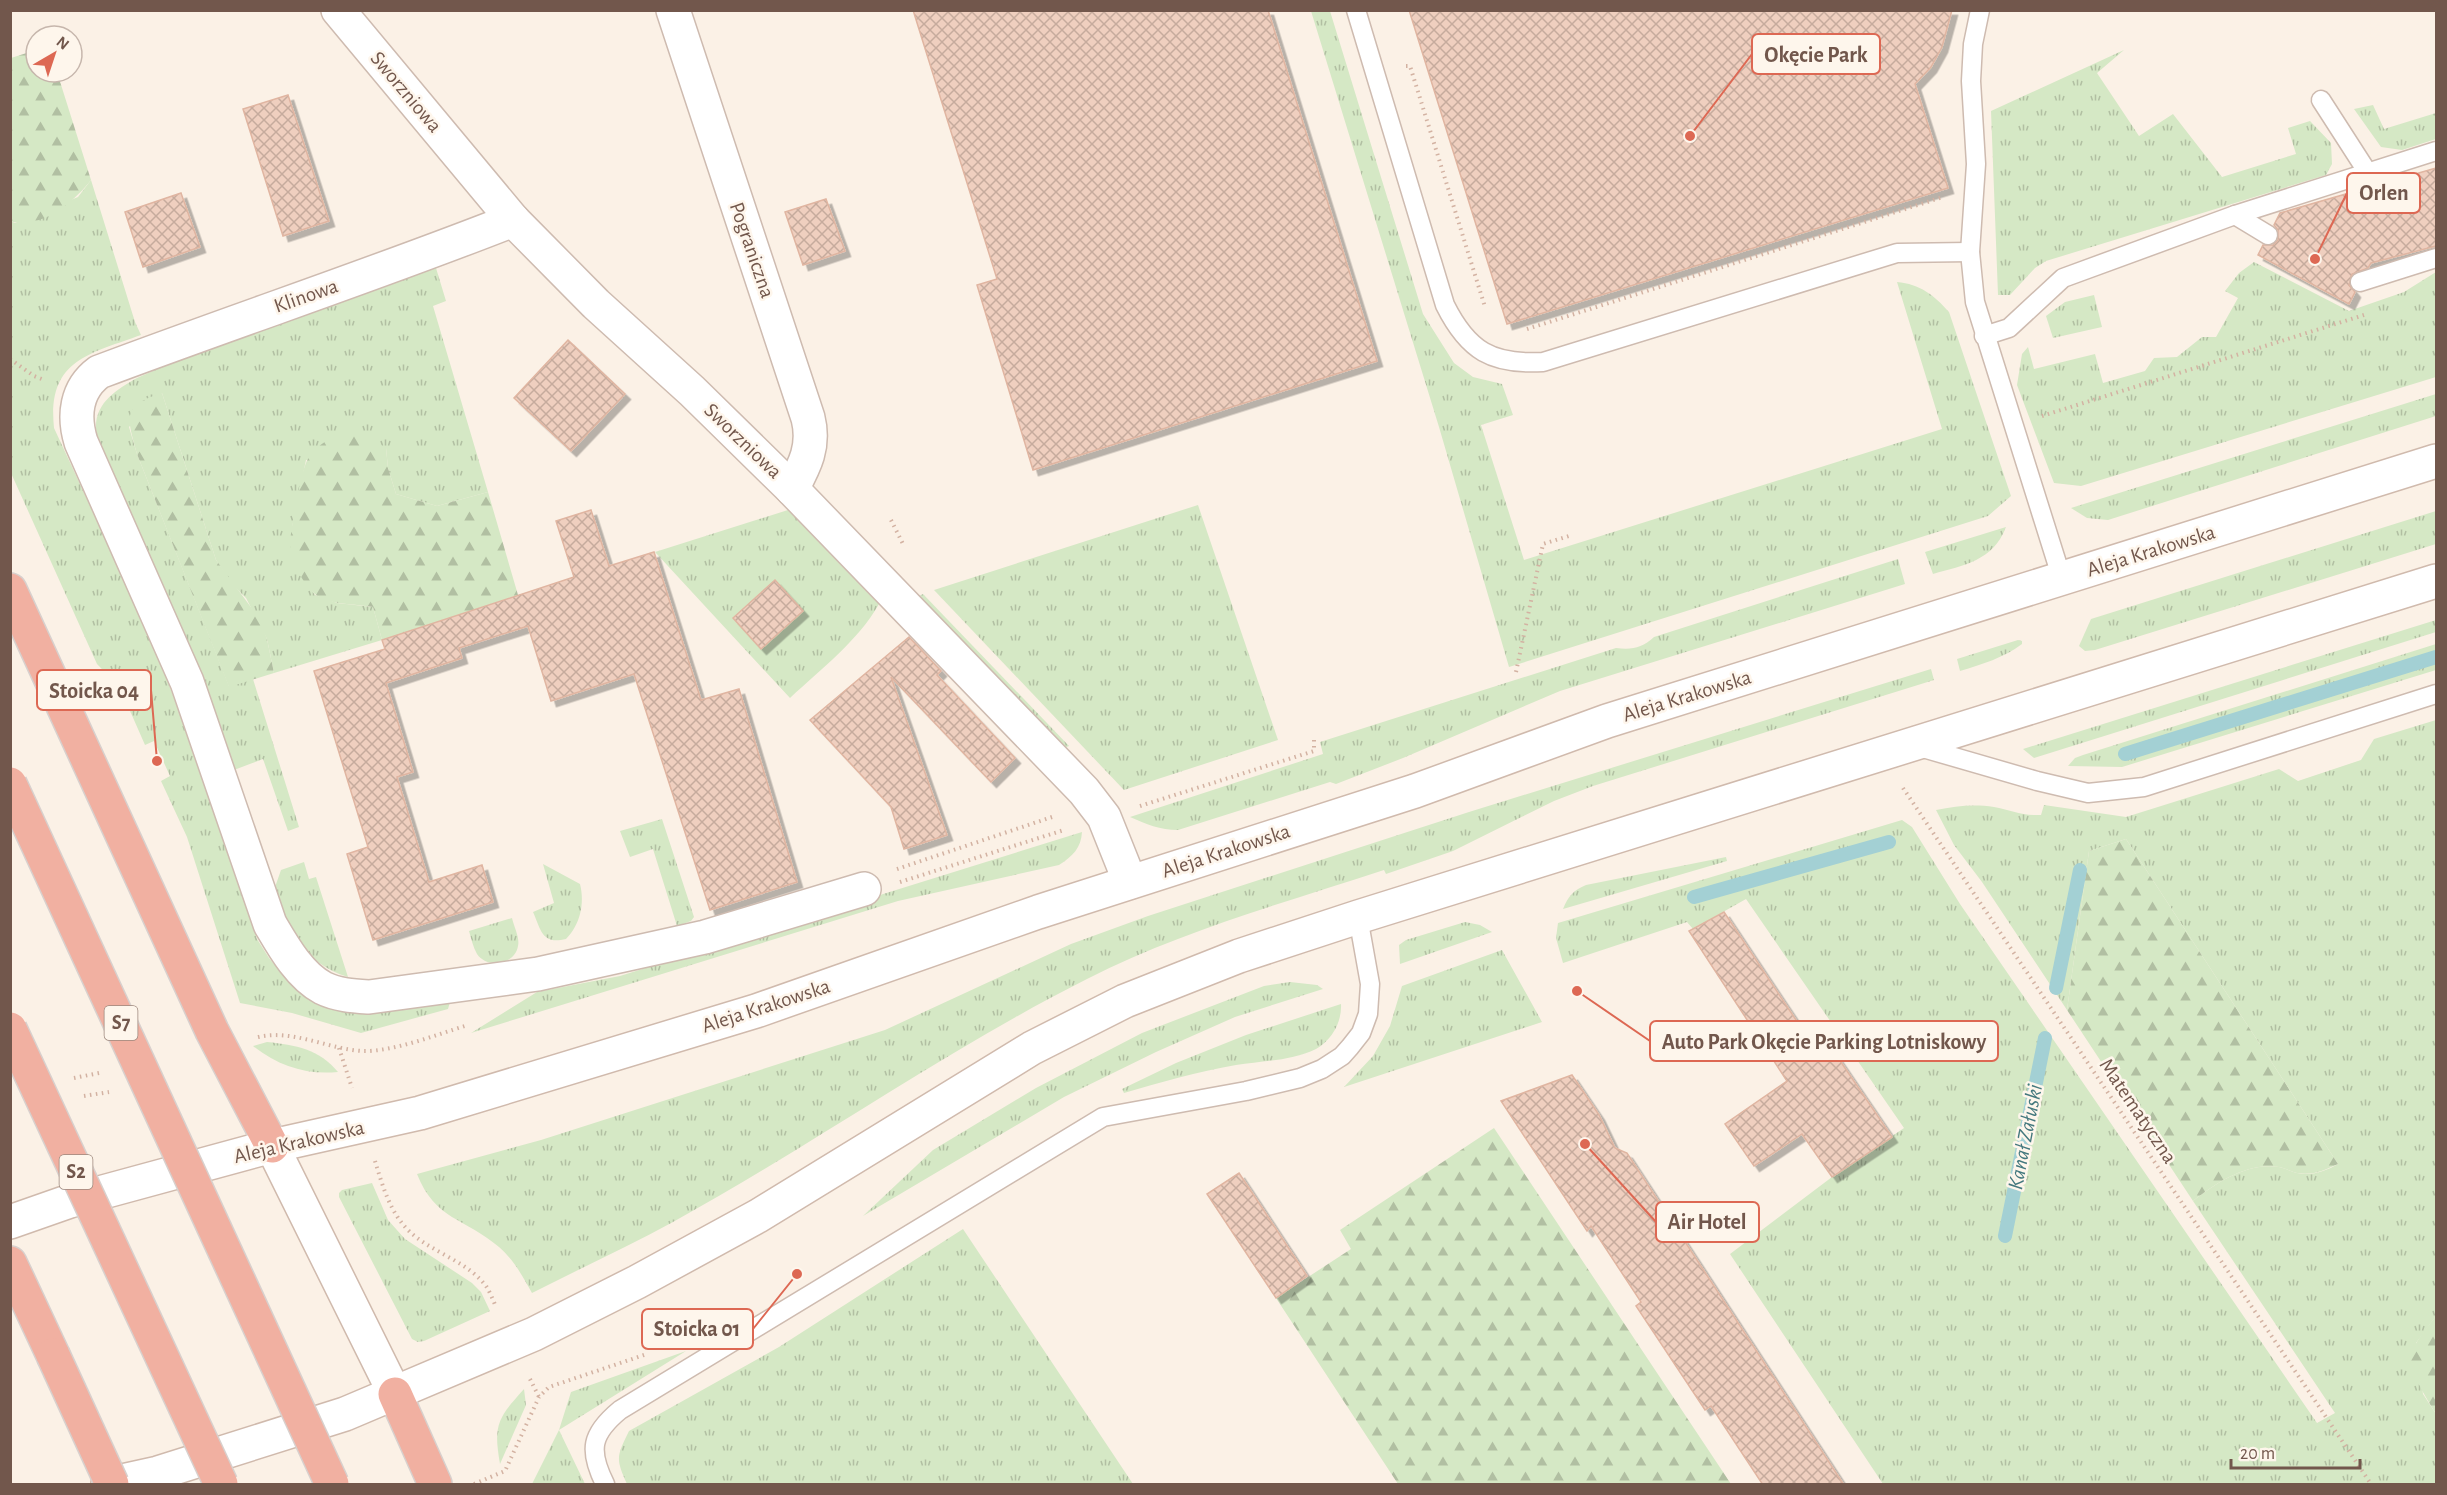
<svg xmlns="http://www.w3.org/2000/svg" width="2447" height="1495" font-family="'Alegreya Sans',sans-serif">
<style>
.grass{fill:url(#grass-tufts)}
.forest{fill:url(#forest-firs)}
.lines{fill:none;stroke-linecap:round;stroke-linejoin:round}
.stream{stroke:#a3d0d4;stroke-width:14}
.building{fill:url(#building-cross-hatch);stroke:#e0b5a1;stroke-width:1.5;filter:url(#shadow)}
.service-casing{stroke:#cebbb0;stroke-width:21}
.minor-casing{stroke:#cebbb0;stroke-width:36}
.secondary-casing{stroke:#d0baad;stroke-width:36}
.motorway-casing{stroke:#d8d0cd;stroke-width:36}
.path{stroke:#d3b2a2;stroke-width:4;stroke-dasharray:1.5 4.5;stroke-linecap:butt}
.service{stroke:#fff;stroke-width:18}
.minor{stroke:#fff;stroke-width:33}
.secondary{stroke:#fff;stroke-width:33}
.motorway{stroke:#f1b0a1;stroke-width:33}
.motorway-bridge-casing{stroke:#d8d0cd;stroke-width:36;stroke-linecap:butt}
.motorway-bridge{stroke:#f1b0a1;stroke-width:33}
.labels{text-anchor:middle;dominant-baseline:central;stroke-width:5;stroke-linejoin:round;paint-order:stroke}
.shield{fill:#fef6ec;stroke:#9c877c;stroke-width:1.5}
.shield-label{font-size:20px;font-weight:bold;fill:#72574c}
.street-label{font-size:21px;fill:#72574c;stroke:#fef6ec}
.water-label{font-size:22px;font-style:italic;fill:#44787e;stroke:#fef6ec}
.leader{fill:none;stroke:#dd6853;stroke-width:2}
.callout-dot{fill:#dd6853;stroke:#fef6ec;stroke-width:2}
.callout{fill:#fef6ec;stroke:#dd6853;stroke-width:2}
.callout-label{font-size:22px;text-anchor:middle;font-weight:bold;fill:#72574c}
</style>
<defs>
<pattern id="grass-tufts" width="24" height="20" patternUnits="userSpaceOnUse" patternTransform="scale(1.5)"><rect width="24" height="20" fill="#d5e8c5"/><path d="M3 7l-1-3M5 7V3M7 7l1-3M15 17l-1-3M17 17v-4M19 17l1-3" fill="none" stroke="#b1bfa2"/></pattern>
<pattern id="forest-firs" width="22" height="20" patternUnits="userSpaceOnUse" patternTransform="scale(1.5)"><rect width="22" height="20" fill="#d5e8c5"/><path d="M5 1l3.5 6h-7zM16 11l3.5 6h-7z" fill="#b1bfa2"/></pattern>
<pattern id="building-cross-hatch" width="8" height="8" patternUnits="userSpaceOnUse" patternTransform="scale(1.5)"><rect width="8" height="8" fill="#efcfbf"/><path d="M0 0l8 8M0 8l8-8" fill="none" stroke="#c6ab9d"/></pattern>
<filter id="shadow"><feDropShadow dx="5.5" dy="5.5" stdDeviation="0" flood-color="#0004"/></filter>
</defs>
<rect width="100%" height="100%" fill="#fbf1e6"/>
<g class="grass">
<path d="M 1311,11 L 1330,11 L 1423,314 L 1454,363 L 1473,377 L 1502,384 L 1513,415 L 1481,425 L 1524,560 L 1942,429 L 1897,282 C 1920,284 1934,295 1949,312 L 2011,496 L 1988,516 L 1509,667 L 1439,427 Z"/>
<path d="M 2124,50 L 2097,73 L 2139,136 L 2173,114 L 2222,177 L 2296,154 L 2288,128 L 2310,121 L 2331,143 L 2332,164 L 2326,175 L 2046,261 L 2035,268 L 2010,295 L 1998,295 L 1991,111 Z"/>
<path d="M 2373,105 L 2384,129 L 2436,113 L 2436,139 L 2402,150 L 2381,147 L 2354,109 Z"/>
<path d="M 91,180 L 135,322 L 141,335 C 89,354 47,360 54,428 L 146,626 L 174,698 L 257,939 L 269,958 L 284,976 L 304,992 L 450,1002 L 448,1009 L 361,1033 L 292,1013 L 240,1003 L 187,837 L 161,781 L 170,776 L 154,741 L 145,745 L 127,704 L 133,701 L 97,664 L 11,473 L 10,221 L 15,223 L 78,197 Z"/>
<path d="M 2254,262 L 2349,311 L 2404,292 L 2436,272 L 2436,377 L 2081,486 L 2054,483 L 2017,385 L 2022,354 L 2028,347 L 2034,369 L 2095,354 L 2103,383 L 2145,371 L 2154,358 L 2177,357 L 2202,337 L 2216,337 L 2238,298 L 2225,291 L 2239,273 Z"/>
<path d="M 436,268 L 446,301 L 433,306 L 488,492 L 437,506 L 396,494 L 388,468 L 386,448 L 306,460 L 292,527 L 300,574 L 315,595 L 337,603 L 373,607 L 382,640 L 274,673 L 267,639 L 246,598 L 232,584 L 216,560 L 162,393 L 129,427 L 137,454 L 229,686 L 253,679 L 299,827 L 288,831 L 263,759 L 234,770 C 217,720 200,669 178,621 C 160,580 142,540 123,501 C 114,480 97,450 96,428 C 95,403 117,389 137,378 L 257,325 Z"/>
<path d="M 2094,295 L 2102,327 L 2053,338 L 2046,316 L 2065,302 Z"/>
<path d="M 2436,394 L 2436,416 L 2108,520 L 2087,518 L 2071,508 Z"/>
<path d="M 1198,505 L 1278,740 L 1124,790 L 934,590 Z"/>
<path d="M 788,510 L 879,604 C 858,641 821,669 790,698 L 655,552 Z"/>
<path d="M 2436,511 L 2436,544 L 2095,650 L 2085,651 L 2079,646 L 2091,619 Z"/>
<path d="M 2006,527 C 1993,561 1964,565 1933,574 L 1925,552 Z"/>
<path d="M 1898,559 L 1905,584 L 1560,691 L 1403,758 L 1336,784 L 1330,782 L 1178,830 C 1160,830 1146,824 1130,817 L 1323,754 L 1320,742 L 1616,648 C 1632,650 1642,648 1654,637 Z"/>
<path d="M 923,594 L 1069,746 L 1062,749 L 915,598 Z"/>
<path d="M 2436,620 L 2436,632 L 2034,758 L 2023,749 Z"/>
<path d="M 2018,640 L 2022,641 L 2022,644 C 2003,658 1983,664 1960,671 L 1957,659 Z"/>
<path d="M 2436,644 L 2436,670 L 2122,767 L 2068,766 L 2075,758 L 2083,755 Z"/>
<path d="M 1931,669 L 1934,680 L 1593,786 L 1554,801 L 1453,851 L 1386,874 L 1384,870 C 1284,903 1181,931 1087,979 C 944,1051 813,1145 673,1222 C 627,1247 579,1269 532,1293 C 523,1277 514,1260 499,1247 C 465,1218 435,1220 417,1174 L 541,1140 L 885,1030 L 1071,944 L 1148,916 L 1469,812 Z"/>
<path d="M 2436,720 L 2436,1316 L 2416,1343 L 2423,1394 L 2436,1414 L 2436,1484 L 1883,1484 L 1730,1254 L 1832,1177 L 1904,1128 L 1746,899 L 1693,929 L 1687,922 L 1563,963 L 1556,938 L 1558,923 L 1902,820 L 1912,827 L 1960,904 L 2317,1423 L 2335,1413 L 2193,1201 C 2217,1182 2248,1162 2279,1167 C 2286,1168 2291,1172 2297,1173 C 2312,1176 2326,1171 2338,1164 L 2126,839 L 2089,851 L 2067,1010 L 1982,882 L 1954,845 L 1936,810 C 1956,806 1974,804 1994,807 C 2010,810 2023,816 2041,815 L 2044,805 L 2126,817 L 2279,769 L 2298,781 L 2361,760 L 2374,739 Z"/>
<path d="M 662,819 L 694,917 L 691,921 L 677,926 L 653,849 L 630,857 L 620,831 Z"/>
<path d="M 1082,832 C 1081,848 1073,856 1059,865 L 898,901 L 471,1033 L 537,992 L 620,976 Z"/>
<path d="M 1726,857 L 1727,861 L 1563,909 C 1568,896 1574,890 1586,885 Z"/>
<path d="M 304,862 L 309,879 L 316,877 L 348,977 C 303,963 291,931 274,890 L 281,870 Z"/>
<path d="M 543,864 L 580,884 C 585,904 580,925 566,939 C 542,945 541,930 533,912 L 554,903 Z"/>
<path d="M 512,918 C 514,927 520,938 518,946 C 515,965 487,969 477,954 C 473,947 471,938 469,931 Z"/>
<path d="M 1465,922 L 1480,925 L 1492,932 L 1400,964 L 1399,945 L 1406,940 Z"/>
<path d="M 1502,950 L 1542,1022 L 1344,1087 L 1373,1056 L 1390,1026 L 1402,986 Z"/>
<path d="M 1290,982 L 1317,985 L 1323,989 L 1235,1017 L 1156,1052 L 1064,1097 L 863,1216 L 933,1150 L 1036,1088 L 1142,1033 L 1264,986 Z"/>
<path d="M 1341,1004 C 1342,1022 1332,1040 1316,1049 C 1291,1061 1262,1061 1236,1065 C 1197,1072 1161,1082 1124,1093 L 1122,1089 L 1176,1063 L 1246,1035 Z"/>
<path d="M 267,1042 C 296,1045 319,1049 338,1072 C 305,1075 279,1066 253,1046 Z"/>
<path d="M 372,1183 L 388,1220 L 405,1239 L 472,1283 L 481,1292 L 490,1311 L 424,1341 L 418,1342 L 412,1339 L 339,1197 L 339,1193 L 342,1190 Z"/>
<path d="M 963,1229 L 1133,1484 L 627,1484 C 615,1458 617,1456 629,1431 L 779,1347 Z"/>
<path d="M 686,1351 L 559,1430 L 585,1484 L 532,1484 L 559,1430 L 571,1392 Z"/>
<path d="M 524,1389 L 526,1405 L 500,1464 C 493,1424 498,1418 524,1389 Z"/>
</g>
<g class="forest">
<path d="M 36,50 L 36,72 L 57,72 L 91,180 C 75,201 40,231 10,221 L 11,58 Z"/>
<path d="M 162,393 L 216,560 L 259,618 L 267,639 L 274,673 L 229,687 L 137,454 C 127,417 121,406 162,393 Z"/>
<path d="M 348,430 L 366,435 L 386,448 L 388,468 L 396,494 L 437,506 L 488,492 L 518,595 L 382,640 L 373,607 C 357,604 327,605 315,594 C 303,584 291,561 290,545 C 290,532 301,469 308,459 C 318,444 332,436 348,430 Z"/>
<path d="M 2126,839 L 2338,1164 C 2325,1170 2313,1176 2297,1173 C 2291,1172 2286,1168 2279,1167 C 2248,1162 2217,1182 2193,1201 L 2067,1010 L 2089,851 Z"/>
<path d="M 1494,1128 L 1731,1484 L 1398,1484 L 1276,1298 L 1351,1249 L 1340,1230 Z"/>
<path d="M 2436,1316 L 2436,1414 C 2429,1402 2412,1376 2411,1362 C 2410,1346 2427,1328 2436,1316 Z"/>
</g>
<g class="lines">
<g class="stream">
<path d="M 2125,754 L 2436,657"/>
<path d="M 1694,897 L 1889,842"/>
<path d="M 2056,988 L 2080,870"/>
<path d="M 2005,1236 L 2045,1038"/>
</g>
</g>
<g class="building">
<path d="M 913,10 L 1268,10 L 1377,361 L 1033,470 L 977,285 L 997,279 Z"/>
<path d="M 1409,10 L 1952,10 L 1942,47 L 1931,67 L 1915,84 L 1948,188 L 1507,324 Z"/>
<path d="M 288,95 L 329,221 L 283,236 L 243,109 Z"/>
<path d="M 2436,168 L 2436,246 L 2371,263 L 2368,268 L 2352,274 L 2349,285 L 2355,292 L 2349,304 L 2258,255 L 2263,245 L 2273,245 L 2278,240 L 2278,230 L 2274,225 L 2280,213 Z"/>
<path d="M 181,193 L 200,247 L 143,267 L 125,212 Z"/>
<path d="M 826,199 L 845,251 L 803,265 L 785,212 Z"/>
<path d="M 568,340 L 625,394 L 571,451 L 514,398 Z"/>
<path d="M 591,510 L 609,566 L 654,552 L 701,700 L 739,689 L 797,882 L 710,910 L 634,674 L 551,701 L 528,626 L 459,648 L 462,658 L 386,683 L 413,772 L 397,777 L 429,882 L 482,865 L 493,902 L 373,940 L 347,854 L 368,847 L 314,671 L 385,649 L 382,640 L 574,577 L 556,521 Z"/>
<path d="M 775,580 L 803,611 L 761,649 L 733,618 Z"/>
<path d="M 909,637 L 941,671 L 937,675 L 1015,758 L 991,782 L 891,677 L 947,835 L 904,849 L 891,807 L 810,720 Z"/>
<path d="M 1724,912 L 1820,1056 L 1832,1049 L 1892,1137 L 1832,1177 L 1802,1134 L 1754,1166 L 1725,1124 L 1787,1081 L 1689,931 Z"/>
<path d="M 1572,1075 L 1599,1115 L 1615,1148 L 1627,1153 L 1844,1485 L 1763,1485 L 1711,1406 L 1705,1410 L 1636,1306 L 1641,1302 L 1591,1226 L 1587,1231 L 1501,1101 Z"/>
<path d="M 1239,1173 L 1307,1276 L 1276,1298 L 1207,1194 Z"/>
</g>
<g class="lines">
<g class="service-casing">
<g id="service">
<path d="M 1356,10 L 1445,305 C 1468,351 1492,365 1543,362 L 1897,253 L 1970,252"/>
<path d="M 1980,10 L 1973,44 L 1971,81 L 1976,164 L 1970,252 L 1975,302 L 2062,579"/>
<path d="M 2321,100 L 2368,173"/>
<path d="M 2235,215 L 2268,235"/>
<path d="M 2360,282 L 2436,258"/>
<path d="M 1984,336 L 2009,328 L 2063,278 L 2235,215 L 2436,151"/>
<path d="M 1916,746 L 2037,781 L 2088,793 L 2144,787 L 2436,694"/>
<path d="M 605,1484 C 588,1450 591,1434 620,1410 L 1103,1117 L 1246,1091 L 1300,1078 L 1322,1069 L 1342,1056 L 1350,1047 L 1361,1033 L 1368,1014 L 1370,984 L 1358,917"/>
</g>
</g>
<g class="minor-casing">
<g id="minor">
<path d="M 338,10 L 513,220 L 596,304 L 692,391 L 792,489 L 1084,791 L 1104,817 L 1130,882"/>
<path d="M 673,10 L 808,418 C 815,446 805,465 792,489"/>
<path d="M 513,220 C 376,274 237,320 99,372 C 76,389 73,416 81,442 L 187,682 L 270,924 C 283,946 299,975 323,988 C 337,995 354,996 369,997 L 538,974 L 705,937 L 864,889"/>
</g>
</g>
<g class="secondary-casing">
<g id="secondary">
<path d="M 272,1146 L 395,1394"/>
<path d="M 10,1222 L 70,1201 L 272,1146 L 420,1113 L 756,1011 L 1038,912 L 1415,791 L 1607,721 L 2436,461"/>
<path d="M 108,1484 L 158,1473 L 345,1414 L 534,1334 L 637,1282 L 758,1216 L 1032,1048 L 1125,1001 L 1239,956 L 1358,917 L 2436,581"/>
</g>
</g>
<g class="motorway-casing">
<g id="motorway">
<path d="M 10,590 L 212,1031 L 272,1146"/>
<path d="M 10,1263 L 53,1355"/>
<path d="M 395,1394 L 435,1484"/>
</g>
</g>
<g class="path">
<path d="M 1406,66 L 1410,66 L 1485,307"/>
<path d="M 1527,329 L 1943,197"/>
<path d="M 10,359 L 34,376 L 44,380"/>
<path d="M 2042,416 L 2364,315"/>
<path d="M 891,520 L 904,546"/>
<path d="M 1516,672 L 1543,544 L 1572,535"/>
<path d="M 1903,788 L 2371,1484"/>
<path d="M 1140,806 L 1314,751 L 1314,736"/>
<path d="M 897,869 L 1055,816"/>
<path d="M 900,882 L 1064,830"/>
<path d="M 258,1037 C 293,1029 328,1049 362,1051 C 393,1052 435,1035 465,1026"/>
<path d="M 339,1048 L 352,1088"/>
<path d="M 74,1078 L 99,1073"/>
<path d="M 84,1096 L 109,1092"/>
<path d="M 375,1161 C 383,1187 390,1213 410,1232 C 433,1253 467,1261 486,1286 C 490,1292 493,1300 496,1307"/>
<path d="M 530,1379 L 539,1397"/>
<path d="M 474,1484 L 505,1471 L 539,1397 L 549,1387 L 647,1354"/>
</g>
<use href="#service" class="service"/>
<use href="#minor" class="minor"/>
<use href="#secondary" class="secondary"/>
<use href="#motorway" class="motorway"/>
<g class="motorway-bridge-casing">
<g id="motorway-bridge">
<path d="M 10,784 L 332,1484"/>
<path d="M 10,1029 L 221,1484"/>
<path d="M 53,1355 L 112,1484"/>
</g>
</g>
<use href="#motorway-bridge" class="motorway-bridge"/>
</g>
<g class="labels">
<g class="shield">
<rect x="104.5" y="1006" width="33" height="34" rx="4.5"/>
<rect x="59.5" y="1155" width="33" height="34" rx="4.5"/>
</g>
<g class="shield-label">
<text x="121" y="1023">S7</text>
<text x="76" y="1172">S2</text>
</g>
<g class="street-label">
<text transform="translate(406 92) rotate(50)">Sworzniowa</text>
<text transform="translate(752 250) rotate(71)">Pograniczna</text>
<text transform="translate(306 296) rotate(-19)">Klinowa</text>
<text transform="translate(743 441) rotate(44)">Sworzniowa</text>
<text transform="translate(2151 551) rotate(-17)">Aleja Krakowska</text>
<text transform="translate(1687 696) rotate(-17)">Aleja Krakowska</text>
<text transform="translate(1226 851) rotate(-18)">Aleja Krakowska</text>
<text transform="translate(766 1006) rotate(-18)">Aleja Krakowska</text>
<text transform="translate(2138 1111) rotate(56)">Matematyczna</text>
<text transform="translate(299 1142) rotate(-13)">Aleja Krakowska</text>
</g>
<g class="water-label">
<text transform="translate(2025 1137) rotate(-79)">Kanał Załuski</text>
</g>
</g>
<path class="leader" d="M1690 136L1752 54M2315 259L2347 193M157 761L151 690M1577 991L1650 1041M1585 1144L1656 1222M797 1274L753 1329"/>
<g class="callout-dot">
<circle cx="1690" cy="136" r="6"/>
<circle cx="2315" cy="259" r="6"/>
<circle cx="157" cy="761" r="6"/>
<circle cx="1577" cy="991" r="6"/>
<circle cx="1585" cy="1144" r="6"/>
<circle cx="797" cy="1274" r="6"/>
</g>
<g class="callout">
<rect x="1752" y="34" width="128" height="40" rx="6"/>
<rect x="2347" y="173" width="73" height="40" rx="6"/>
<rect x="37" y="670" width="114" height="40" rx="6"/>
<rect x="1650" y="1021" width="348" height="40" rx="6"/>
<rect x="1656" y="1202" width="103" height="40" rx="6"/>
<rect x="642" y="1309" width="111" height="40" rx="6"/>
</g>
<g class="callout-label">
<text x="1816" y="62">Okęcie Park</text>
<text x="2384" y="200">Orlen</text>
<text x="94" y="698">Stoicka 04</text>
<text x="1824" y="1049">Auto Park Okęcie Parking Lotniskowy</text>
<text x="1707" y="1229">Air Hotel</text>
<text x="697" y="1336">Stoicka 01</text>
</g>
<rect width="2447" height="1495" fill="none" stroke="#72574c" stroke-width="24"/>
<g transform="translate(54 54) rotate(39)"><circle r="28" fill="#fef6ec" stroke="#c6b6ac" stroke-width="1.5"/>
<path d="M0-4.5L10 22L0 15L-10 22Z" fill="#dd6853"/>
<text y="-9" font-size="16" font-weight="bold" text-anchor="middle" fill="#72574c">N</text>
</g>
<path d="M2231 1459v9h129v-9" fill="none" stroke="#72574c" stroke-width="3"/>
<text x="2240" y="1459" font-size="18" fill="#72574c" stroke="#fef6ec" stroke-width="4.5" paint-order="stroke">20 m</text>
</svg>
